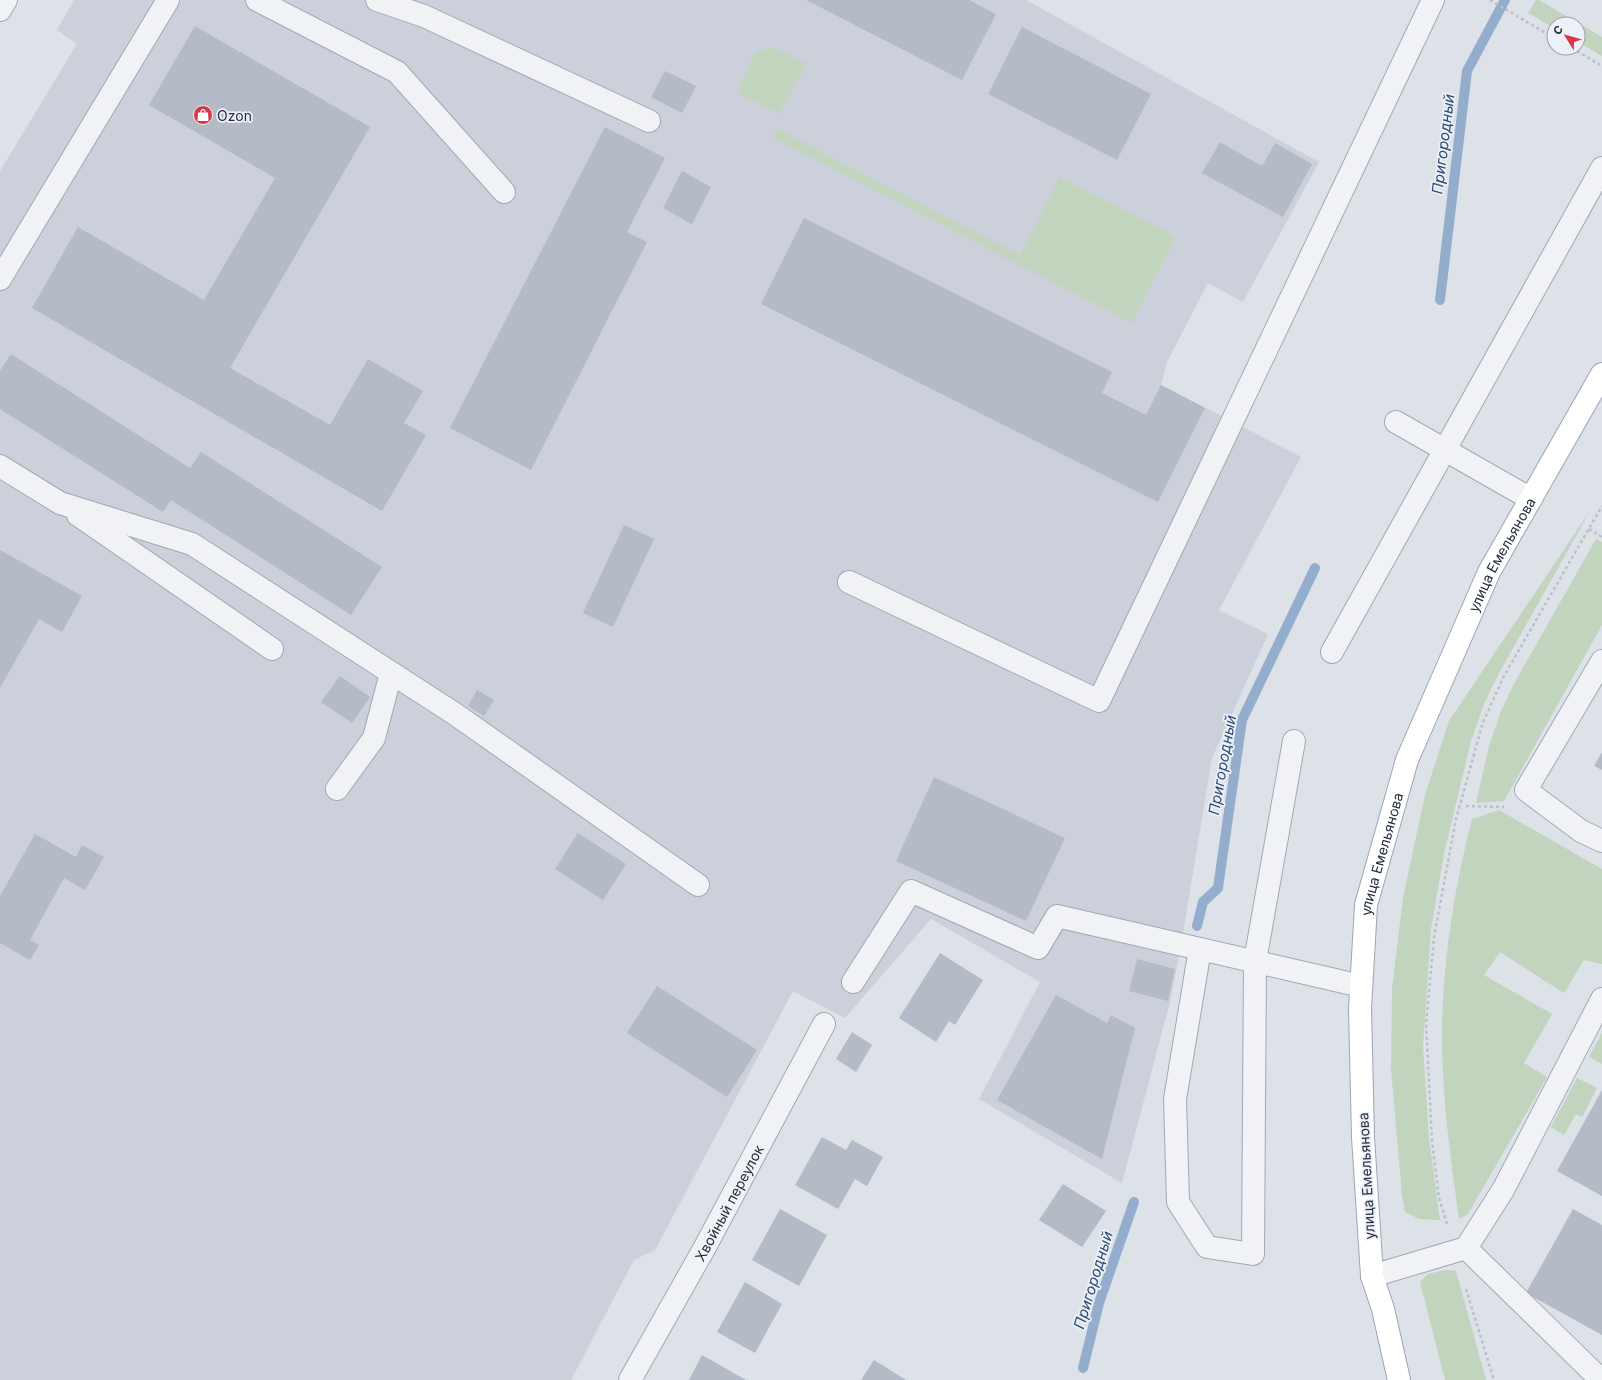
<svg xmlns="http://www.w3.org/2000/svg" width="1602" height="1380" font-family="Inter,sans-serif">
<style>
.built{fill:#cbd0db}
.green{fill:#c2d3be}
.lines{fill:none;stroke-linecap:round;stroke-linejoin:round}
.stream{stroke:#95adcc;stroke-width:10}
.building{fill:#b4bac6}
.minor-casing{stroke:#a2a8b2;stroke-width:24}
.major-casing{stroke:#9ca5b5;stroke-width:24}
.path{stroke:#bbbfc7;stroke-width:2.5;stroke-dasharray:3 3;stroke-linecap:butt}
.minor{stroke:#f0f2f6;stroke-width:22}
.major{stroke:#fff;stroke-width:22}
.labels{text-anchor:middle;dominant-baseline:central;stroke-width:3.5;stroke-linejoin:round;paint-order:stroke}
.poi-label{font-size:14px;fill:#252e40;stroke:#edf0f6;text-anchor:start}
.street-label{font-size:14px;fill:#252e40;stroke:#edf0f6}
.water-label{font-size:15px;font-style:italic;fill:#2c4b78;stroke:#edf0f6}
</style>
<rect width="100%" height="100%" fill="#dde1e8"/>
<path class="built" d="M 74,0 L 1026,0 L 1319,162 L 1243,302 L 1208,283 L 1167,362 L 1161,385 L 1301,457 L 1219,610 L 1268,634 L 1212,758 L 1181,945 L 1170,1002 L 1122,1183 L 979,1099 L 1040,982 L 931,919 L 845,1018 L 793,991 L 655,1250 L 634,1260 L 571,1380 L 0,1380 L 0,171 L 77,44 L 57,30 Z"/>
<g class="green">
<path d="M 1536,0 L 1539,0 L 1602,37 L 1602,56 L 1578,42 L 1578,24 L 1554,24 L 1554,28 L 1528,13 Z"/>
<path d="M 772,47 L 807,64 L 779,114 L 737,93 L 755,52 Z"/>
<path d="M 777,129 L 1020,255 L 1059,177 L 1176,237 L 1132,323 L 773,138 Z"/>
<path d="M 1590,511 L 1499,673 L 1484,704 L 1471,741 L 1444,854 L 1431,929 L 1423,1046 L 1429,1138 L 1440,1220 L 1419,1219 L 1405,1212 L 1402,1195 L 1391,1069 L 1392,989 L 1403,898 L 1425,795 L 1449,721 Z"/>
<path d="M 1596,539 L 1602,542 L 1602,625 L 1504,801 L 1476,803 L 1489,746 L 1501,711 L 1515,682 Z"/>
<path d="M 1499,810 L 1602,869 L 1602,964 L 1584,960 L 1564,993 L 1500,952 L 1484,975 L 1552,1014 L 1524,1063 L 1547,1077 L 1468,1214 L 1459,1219 C 1451,1162 1443,1105 1442,1047 C 1441,971 1453,893 1472,819 Z"/>
<path d="M 1602,1033 L 1602,1064 L 1589,1057 Z"/>
<path d="M 1577,1078 L 1597,1088 L 1582,1117 L 1576,1114 L 1564,1135 L 1551,1127 Z"/>
<path d="M 1445,1270 L 1456,1271 L 1486,1380 L 1445,1380 L 1420,1282 L 1428,1274 Z"/>
</g>
<g class="lines">
<g class="stream">
<path d="M 1440,300 L 1467,71 L 1505,0"/>
<path d="M 1197,926 L 1203,902 L 1218,888 L 1242,720 L 1315,568"/>
<path d="M 1083,1368 L 1099,1303 L 1134,1202"/>
</g>
</g>
<g class="building">
<path d="M 806,0 L 969,0 L 996,14 L 962,80 Z"/>
<path d="M 195,26 L 370,127 L 230,368 L 330,425 L 368,359 L 423,391 L 404,423 L 426,435 L 382,511 L 32,308 L 78,227 L 204,300 L 275,178 L 149,105 Z"/>
<path d="M 1022,27 L 1151,94 L 1117,160 L 988,94 Z"/>
<path d="M 665,71 L 696,86 L 682,113 L 651,97 Z"/>
<path d="M 605,127 L 665,158 L 627,232 L 647,242 L 531,470 L 450,428 Z"/>
<path d="M 1220,142 L 1262,166 L 1275,143 L 1312,164 L 1283,217 L 1202,173 Z"/>
<path d="M 682,171 L 711,187 L 692,224 L 663,208 Z"/>
<path d="M 804,218 L 1112,372 L 1102,393 L 1146,415 L 1161,385 L 1205,408 L 1158,502 L 761,304 Z"/>
<path d="M 11,354 L 190,468 L 201,452 L 382,567 L 351,615 L 171,500 L 163,512 L 0,409 L 0,371 Z"/>
<path d="M 624,525 L 654,539 L 613,627 L 583,613 Z"/>
<path d="M 0,550 L 82,596 L 62,632 L 39,619 L 0,688 Z"/>
<path d="M 340,676 L 370,697 L 352,723 L 321,702 Z"/>
<path d="M 477,690 L 494,700 L 484,716 L 468,706 Z"/>
<path d="M 1602,752 L 1602,770 L 1594,766 Z"/>
<path d="M 934,777 L 1065,838 L 1026,921 L 896,861 Z"/>
<path d="M 578,833 L 626,864 L 603,900 L 555,869 Z"/>
<path d="M 35,834 L 76,857 L 82,845 L 104,857 L 85,890 L 64,878 L 30,940 L 39,945 L 30,960 L 0,943 L 0,896 Z"/>
<path d="M 940,953 L 983,980 L 955,1025 L 949,1021 L 936,1042 L 899,1018 Z"/>
<path d="M 1137,959 L 1175,969 L 1168,1001 L 1129,991 Z"/>
<path d="M 657,986 L 757,1050 L 727,1097 L 627,1033 Z"/>
<path d="M 1056,995 L 1107,1023 L 1111,1015 L 1135,1028 L 1102,1159 L 997,1100 Z"/>
<path d="M 852,1032 L 872,1045 L 856,1072 L 836,1059 Z"/>
<path d="M 1602,1090 L 1602,1196 L 1557,1171 Z"/>
<path d="M 822,1137 L 846,1150 L 852,1140 L 883,1157 L 867,1186 L 855,1179 L 838,1209 L 795,1185 Z"/>
<path d="M 1063,1184 L 1106,1211 L 1082,1247 L 1039,1220 Z"/>
<path d="M 780,1209 L 827,1235 L 799,1286 L 752,1260 Z"/>
<path d="M 1573,1209 L 1602,1225 L 1602,1335 L 1526,1293 Z"/>
<path d="M 745,1282 L 782,1304 L 755,1353 L 717,1332 Z"/>
<path d="M 702,1355 L 746,1380 L 689,1380 Z"/>
<path d="M 874,1360 L 906,1380 L 861,1380 Z"/>
</g>
<g class="lines">
<g class="minor-casing">
<g id="minor">
<path d="M 257,0 L 397,72 L 504,192"/>
<path d="M 377,0 L 424,16 L 649,121"/>
<path d="M 0,10 L 6,0"/>
<path d="M 0,279 L 168,0"/>
<path d="M 1396,422 L 1531,499"/>
<path d="M 0,466 L 60,503 L 192,544 L 455,714 L 698,885"/>
<path d="M 78,515 L 272,649"/>
<path d="M 849,582 L 1099,701 L 1433,0"/>
<path d="M 1332,652 L 1602,168"/>
<path d="M 1602,661 L 1526,790 L 1581,831 L 1602,841"/>
<path d="M 337,789 L 374,738 L 391,673"/>
<path d="M 1200,949 L 1175,1099 L 1178,1202 L 1207,1247 L 1253,1254 L 1255,961 L 1294,741"/>
<path d="M 853,982 L 911,891 L 1038,948 L 1057,916 L 1361,986"/>
<path d="M 1372,1276 L 1466,1248"/>
<path id="s1" d="M 630,1380 L 705,1247 L 824,1024"/>
<path d="M 1601,1380 L 1466,1248 L 1503,1190 L 1602,999"/>
</g>
</g>
<g class="major-casing">
<g id="major">
<path id="s2" d="M 1399,1380 L 1383,1309 L 1372,1276 L 1363,1137 L 1360,1008 L 1366,905 L 1407,760 L 1489,572 L 1602,374"/>
</g>
</g>
<g class="path">
<path d="M 1490,0 L 1554,38"/>
<path d="M 1572,48 L 1602,66"/>
<path d="M 1589,529 L 1602,537"/>
<path d="M 1466,806 L 1504,807"/>
<path d="M 1447,1224 L 1439,1198 L 1432,1141 L 1426,1024 L 1434,937 L 1456,819 L 1483,722 L 1505,674 L 1602,506"/>
<path d="M 1466,1289 L 1494,1380"/>
</g>
<use href="#minor" class="minor"/>
<use href="#major" class="major"/>
</g>
<defs>
<g id="shop-disc" transform="scale(1)"><circle r="9.5" fill="#d93648" stroke="#edf0f6"/><path d="M-5-2.5h2.3a2.7 3.5 0 0 1 5.4 0H5L5.5 6h-11ZM-1.5-2.5h3a1.5 2.3 0 0 0-3 0Z" fill="#fff"/></g>
</defs>
<g fill-rule="evenodd">
<use href="#shop-disc" x="203" y="115"/>
</g>
<g class="labels">
<g class="poi-label">
<text x="217" y="115">Ozon</text>
</g>
<g class="street-label">
<text stroke="none"><textPath href="#s2" startOffset="856">улица Емельянова</textPath></text>
<text stroke="none"><textPath href="#s2" startOffset="532">улица Емельянова</textPath></text>
<text transform="translate(1366 1176) rotate(-93)">улица Емельянова</text>
<text stroke="none"><textPath href="#s1" startOffset="203">Хвойный переулок</textPath></text>
</g>
<g class="water-label">
<text transform="translate(1443 144) rotate(-83)">Пригородный</text>
<text transform="translate(1222 765) rotate(-80)">Пригородный</text>
<text transform="translate(1093 1280) rotate(-73)">Пригородный</text>
</g>
</g>
<g transform="translate(1566 36) rotate(307)"><circle r="19" fill="#edf0f6" stroke="#9da2ad"/>
<path d="M0-3L7 15L0 10L-7 15Z" fill="#d93648"/>
<text y="-6" font-size="11" font-weight="bold" text-anchor="middle" fill="#252e40">С</text>
</g>
</svg>
